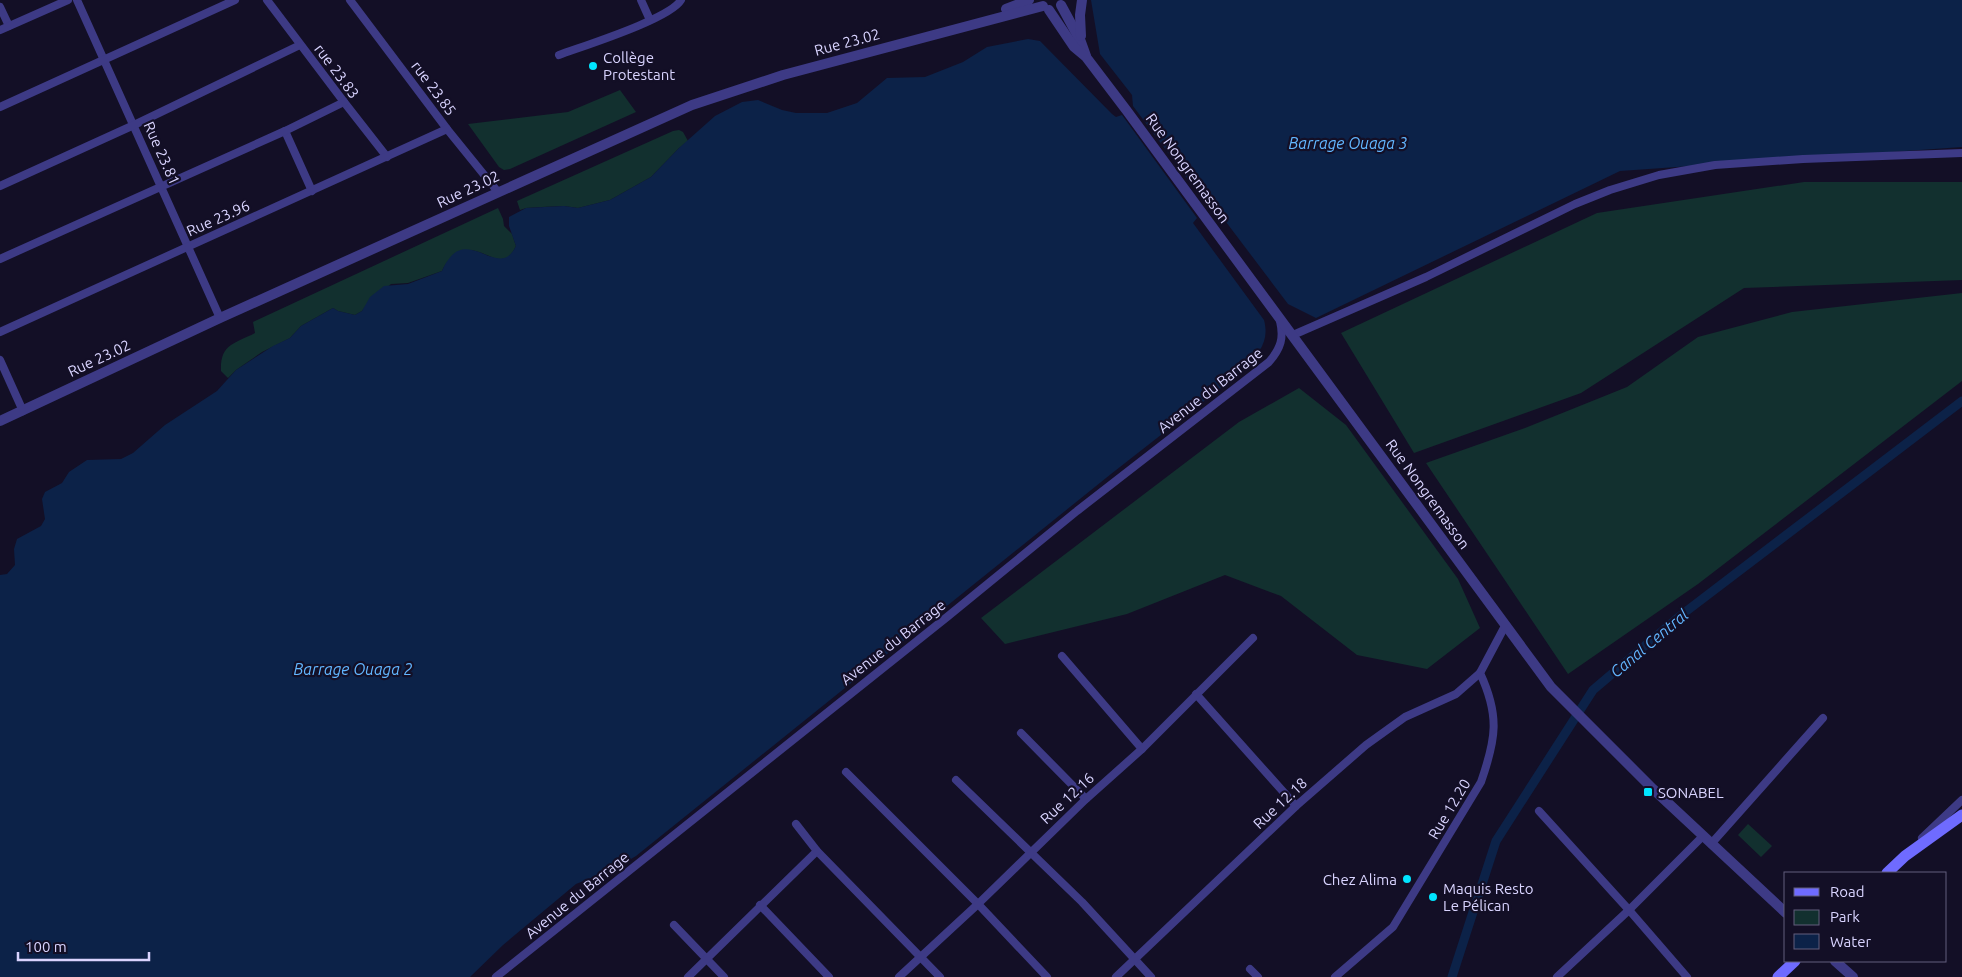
<svg xmlns="http://www.w3.org/2000/svg" width="1962" height="977" font-family="Ubuntu,sans-serif">
<style>
.green{fill:#12302f}
.water{fill:#0c2248}
.lines{fill:none;stroke-linecap:round;stroke-linejoin:round}
.canal{stroke:#0c2248;stroke-width:9}
.minor{stroke:#3d3a85;stroke-width:8}
.tertiary{stroke:#3d3a85;stroke-width:10}
.secondary{stroke:#6f6bff;stroke-width:11}
.poi-dot{fill:#00e5ff;stroke:#130f26;stroke-width:2}
.labels{text-anchor:middle;dominant-baseline:central;stroke-width:4.5;stroke-linejoin:round;paint-order:stroke}
.street-label{font-size:15px;fill:#d9d4ff;stroke:#130f26}
.poi-label{font-size:15px;fill:#d9d4ff;stroke:#130f26;text-anchor:start}
.water-label{font-size:16px;font-style:italic;fill:#62b6ff;stroke:#130f26}
</style>
<rect width="100%" height="100%" fill="#130f26"/>
<g class="green">
<path d="M 620,90 L 636,112 L 510,169 L 504,170 L 499,167 L 468,124 L 568,112 Z"/>
<path d="M 679,130 L 683,132 L 688,141 L 679,148 L 651,177 L 610,200 L 578,208 L 564,206 L 542,207 L 526,208 L 520,210 L 517,201 L 673,131 Z"/>
<path d="M 1804,182 L 1962,182 L 1962,280 L 1744,288 L 1581,393 L 1414,453 L 1341,333 L 1597,213 Z"/>
<path d="M 498,208 L 503,219 L 504,226 L 512,234 L 516,246 C 500,280 480,235 454,256 C 448,261 445,264 442,271 L 408,283 L 391,284 L 368,303 L 362,311 L 355,315 L 338,311 L 333,308 L 301,326 L 290,338 L 262,352 L 236,370 L 228,378 L 221,371 C 220,344 234,344 255,333 L 253,322 Z"/>
<path d="M 1962,293 L 1962,381 L 1698,584 L 1568,674 L 1426,463 L 1525,428 L 1627,387 L 1698,337 L 1792,312 Z"/>
<path d="M 1299,388 L 1346,425 L 1458,579 L 1480,628 L 1427,669 L 1357,655 L 1281,596 L 1225,575 L 1127,614 L 1005,644 L 981,618 L 1239,422 Z"/>
<path d="M 1748,824 L 1772,846 L 1761,857 L 1738,835 Z"/>
</g>
<g class="water">
<path d="M 1091,0 L 1962,0 L 1962,147 L 1620,171 L 1316,318 L 1288,304 L 1217,210 L 1210,209 L 1133,106 L 1132,95 L 1100,54 Z"/>
<path d="M 1028,39 L 1040,41 L 1112,114 L 1116,117 L 1122,115 L 1197,218 L 1193,223 L 1264,320 C 1270,343 1258,353 1244,370 L 1111,474 L 636,856 L 614,869 L 576,884 L 503,945 L 470,977 L 0,977 L 0,575 L 7,574 L 15,565 L 14,549 L 17,539 L 41,526 L 45,519 L 42,499 L 45,492 L 62,483 L 69,472 L 87,460 L 121,459 L 133,453 L 165,425 L 217,391 L 236,370 L 273,346 L 290,338 L 301,326 L 333,308 L 338,311 L 355,315 L 362,311 L 370,297 L 384,286 L 408,284 L 442,271 C 465,218 498,284 516,246 L 509,226 L 509,217 L 526,208 L 564,206 L 578,208 L 610,200 L 651,177 L 679,148 L 715,116 L 742,102 L 758,100 L 782,110 L 796,113 L 827,113 L 857,103 L 887,78 L 925,77 L 963,62 L 987,47 Z"/>
</g>
<g class="lines">
<path class="canal" d="M 1452,977 L 1496,841 L 1593,690 L 1680,616 L 1962,401"/>
<g class="minor">
<path d="M 77,0 L 220,318"/>
<path d="M 267,0 L 344,102 L 387,157"/>
<path d="M 350,0 L 447,129 L 498,192"/>
<path d="M 641,0 L 650,20"/>
<path d="M 0,7 L 9,26"/>
<path d="M 0,30 L 68,0"/>
<path d="M 559,55 C 583,46 670,19 681,0"/>
<path d="M 0,107 L 235,0"/>
<path d="M 285,131 L 312,191"/>
<path d="M 0,186 L 134,125 L 300,45"/>
<path d="M 0,259 L 285,131 L 344,102"/>
<path d="M 0,332 L 447,129"/>
<path d="M 1293,335 L 1426,277 L 1575,204 L 1610,190 L 1659,175 L 1715,165 L 1803,159 L 1962,153"/>
<path d="M 0,360 L 23,411"/>
<path d="M 1062,656 L 1142,749"/>
<path d="M 1196,694 L 1296,806"/>
<path d="M 1021,733 L 1086,799"/>
<path d="M 846,772 L 978,904 L 1047,977"/>
<path d="M 956,780 L 1082,902 L 1151,977"/>
<path d="M 1539,811 L 1629,910 L 1687,977"/>
<path d="M 796,824 L 817,851 L 940,977"/>
<path d="M 1922,838 L 1962,800"/>
<path d="M 1711,844 L 1823,718"/>
<path d="M 760,905 L 829,977"/>
<path d="M 674,925 L 724,977"/>
<path d="M 1250,969 L 1258,977"/>
<path d="M 496,977 L 947,617 L 1077,511 L 1269,362 C 1281,348 1284,338 1280,321"/>
<path d="M 688,977 L 817,851"/>
<path d="M 899,977 L 978,904 L 1086,799 L 1142,749 L 1253,638"/>
<path d="M 1116,977 L 1296,806 L 1366,745 L 1405,717 L 1456,694 L 1480,673"/>
<path d="M 1335,977 L 1393,927 L 1481,782 C 1496,739 1500,716 1480,673 L 1505,626"/>
<path d="M 1557,977 L 1629,910 L 1703,836"/>
</g>
<g class="tertiary">
<path d="M 1061,5 L 1081,42 L 1086,56"/>
<path d="M 1006,9 L 1029,0"/>
<path d="M 1049,10 L 1074,47 L 1086,57 L 1127,111 L 1551,687 L 1653,789 L 1786,913"/>
<path d="M 1081,36 L 1080,15 L 1082,0"/>
<path d="M 0,421 L 220,318 L 692,105 L 783,75 L 1043,6"/>
<path d="M 1835,961 L 1853,977"/>
</g>
<g class="secondary">
<path d="M 1887,873 L 1905,856 L 1962,815"/>
<path d="M 1778,977 L 1795,961"/>
</g>
</g>
<g class="poi-dot">
<circle cx="593" cy="66" r="5"/>
<rect x="1643" y="787" width="10" height="10" rx="2.5"/>
<circle cx="1407" cy="879" r="5"/>
<circle cx="1433" cy="897" r="5"/>
</g>
<g class="labels">
<g class="street-label">
<text transform="translate(847 42) rotate(-15)">Rue 23.02</text>
<text transform="translate(337 71) rotate(53)">rue 23.83</text>
<text transform="translate(434 88) rotate(53)">rue 23.85</text>
<text transform="translate(162 153) rotate(66)">Rue 23.81</text>
<text transform="translate(1188 168) rotate(54)">Rue Nongremasson</text>
<text transform="translate(468 189) rotate(-25)">Rue 23.02</text>
<text transform="translate(218 218) rotate(-24)">Rue 23.96</text>
<text transform="translate(99 358) rotate(-25)">Rue 23.02</text>
<text transform="translate(1210 390) rotate(-38)">Avenue du Barrage</text>
<text transform="translate(1428 494) rotate(54)">Rue Nongremasson</text>
<text transform="translate(893 642) rotate(-38)">Avenue du Barrage</text>
<text transform="translate(1067 798) rotate(-43)">Rue 12.16</text>
<text transform="translate(1280 803) rotate(-43)">Rue 12.18</text>
<text transform="translate(1449 809) rotate(-59)">Rue 12.20</text>
<text transform="translate(577 895) rotate(-39)">Avenue du Barrage</text>
</g>
<g class="poi-label">
<text x="603" y="57">Collège<tspan x="603" dy="17">Protestant</tspan></text>
<text x="1658" y="792">SONABEL</text>
<text x="1397" y="879" text-anchor="end">Chez Alima</text>
<text x="1443" y="888">Maquis Resto<tspan x="1443" dy="17">Le Pélican</tspan></text>
</g>
<g class="water-label">
<text x="1348" y="143">Barrage Ouaga 3</text>
<text transform="translate(1649 643) rotate(-40)">Canal Central</text>
<text x="353" y="669">Barrage Ouaga 2</text>
</g>
</g>
<rect x="1784" y="872" width="162" height="90" fill="#130f26" stroke="#625e7d"/>
<rect x="1794" y="888" width="25" height="8" fill="#6f6bff" stroke="#625e7d"/>
<text x="1830" y="897" font-size="15" fill="#d9d4ff">Road</text>
<rect x="1794" y="910" width="25" height="15" fill="#12302f" stroke="#625e7d"/>
<text x="1830" y="922" font-size="15" fill="#d9d4ff">Park</text>
<rect x="1794" y="934" width="25" height="15" fill="#0c2248" stroke="#625e7d"/>
<text x="1830" y="947" font-size="15" fill="#d9d4ff">Water</text>
<path d="M18 952v8h131v-8" fill="none" stroke="#d9d4ff" stroke-width="2.5"/>
<text x="25" y="952" font-size="15" fill="#d9d4ff" stroke="#130f26" stroke-width="4" paint-order="stroke">100 m</text>
</svg>
